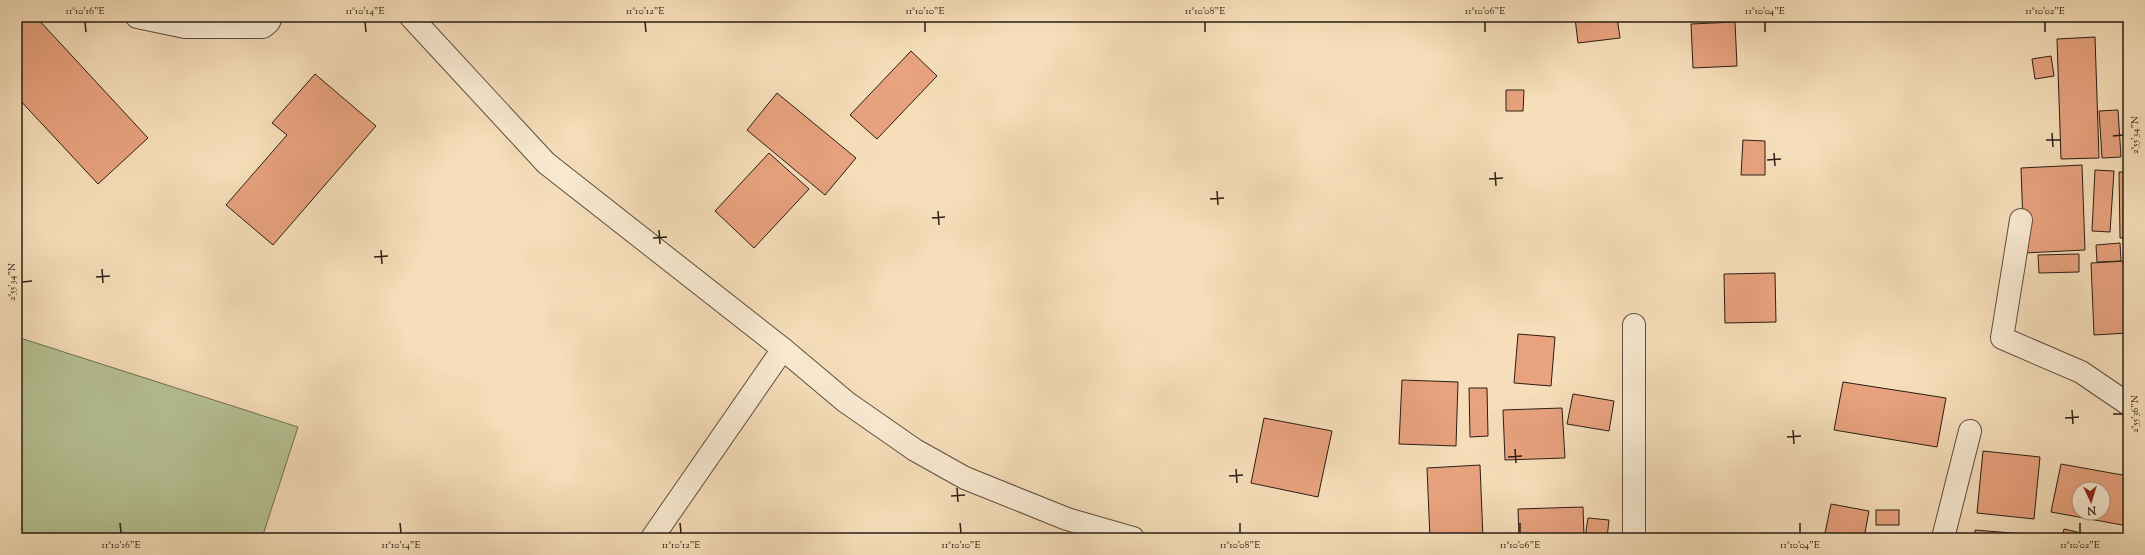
<svg xmlns="http://www.w3.org/2000/svg" width="2145" height="555" font-family="'Sorts Mill Goudy',serif">
<style>
.green{fill:#b6c295;stroke:#707055}
.building{fill:#e8a27e;stroke:#2a1e15;fill-rule:evenodd}
.lines{fill:none;stroke-linecap:round;stroke-linejoin:round}
.minor-casing{stroke:#5d4e3e;stroke-width:24}
.minor{stroke:#f9ead2;stroke-width:22}
.ticks{fill:none;stroke:#2a1e15;stroke-width:1.5}
.neatline{fill:none;stroke:#2a1e15;stroke-width:1.5}
.ticks-label{font-size:10px;text-anchor:middle;fill:#2a1e15}
</style>
<rect width="100%" height="100%" fill="#f6deba"/>
<filter id="stains"><feTurbulence type="fractalNoise" baseFrequency=".005" numOctaves="4"/><feColorMatrix values="0 0 0 0 .2 0 0 0 0 .09 0 0 0 0 .02 0 0 0 .5 -.17"/></filter>
<radialGradient id="worn" r=".72"><stop offset=".6" stop-color="#630" stop-opacity="0"/><stop offset="1" stop-color="#630" stop-opacity=".3"/></radialGradient>
<path class="green" d="M 17,337 L 298,427 L 262,538 L 17,538 Z"/>
<g class="building">
<path d="M 19,17 L 36,17 L 148,138 L 98,184 L 17,97 L 17,19 Z"/>
<path d="M 1589,17 L 1617,17 L 1620,38 L 1578,43 L 1575,18 Z"/>
<path d="M 1709,17 L 1737,17 L 1709,19 Z"/>
<path d="M 1735,22 L 1737,66 L 1693,68 L 1691,24 Z"/>
<path d="M 2095,37 L 2099,158 L 2061,159 L 2057,39 Z"/>
<path d="M 911,51 L 937,76 L 877,139 L 850,115 Z"/>
<path d="M 2051,56 L 2054,76 L 2035,79 L 2032,59 Z"/>
<path d="M 315,74 L 376,126 L 273,245 L 226,205 L 287,135 L 272,123 Z"/>
<path d="M 1506,90 L 1524,90 L 1523,111 L 1506,111 Z"/>
<path d="M 777,93 L 856,158 L 825,195 L 747,130 Z"/>
<path d="M 2118,110 L 2121,157 L 2102,158 L 2099,111 Z"/>
<path d="M 2124,117 L 2128,117 L 2128,158 L 2125,158 Z"/>
<path d="M 1743,140 L 1765,141 L 1765,175 L 1741,175 Z"/>
<path d="M 769,153 L 809,189 L 754,248 L 715,211 Z"/>
<path d="M 2082,165 L 2085,250 L 2024,253 L 2021,168 Z"/>
<path d="M 2095,170 L 2114,171 L 2110,232 L 2092,231 Z"/>
<path d="M 2119,172 L 2128,172 L 2128,238 L 2120,238 Z"/>
<path d="M 2120,243 L 2121,261 L 2097,262 L 2096,245 Z"/>
<path d="M 2079,254 L 2079,272 L 2039,273 L 2038,255 Z"/>
<path d="M 2128,261 L 2128,333 L 2094,335 L 2091,263 Z"/>
<path d="M 1775,273 L 1776,322 L 1725,323 L 1724,274 Z"/>
<path d="M 1518,334 L 1555,337 L 1551,386 L 1514,383 Z"/>
<path d="M 1402,380 L 1458,382 L 1456,446 L 1399,444 Z"/>
<path d="M 1843,382 L 1946,398 L 1937,447 L 1834,430 Z"/>
<path d="M 1469,388 L 1487,388 L 1488,436 L 1470,437 Z"/>
<path d="M 1573,394 L 1614,401 L 1609,431 L 1567,424 Z"/>
<path d="M 1562,408 L 1565,458 L 1505,460 L 1503,410 Z"/>
<path d="M 1264,418 L 1332,431 L 1318,497 L 1251,483 Z"/>
<path d="M 1983,451 L 2040,457 L 2034,519 L 1977,513 Z"/>
<path d="M 2061,464 L 2128,476 L 2128,526 L 2051,512 ZM 2079,489 L 2103,489 L 2103,513 L 2079,513 Z"/>
<path d="M 1480,465 L 1483,538 L 1430,538 L 1427,468 Z"/>
<path d="M 1831,504 L 1869,511 L 1864,538 L 1824,538 Z"/>
<path d="M 1583,507 L 1584,538 L 1519,538 L 1518,509 Z"/>
<rect x="1876" y="510" width="23" height="15"/>
<path d="M 1588,518 L 1609,520 L 1607,538 L 1585,538 Z"/>
<path d="M 2064,529 L 2102,538 L 2062,538 Z"/>
<path d="M 1975,530 L 2024,534 L 2024,538 L 1975,538 Z"/>
</g>
<g class="lines">
<g class="minor-casing">
<g id="minor">
<path d="M 137,17 L 185,27 L 263,27 L 269,22 L 271,17"/>
<path d="M 411,17 L 546,163 L 783,349 L 846,402 L 915,450 L 965,478 L 1067,519 L 1133,538"/>
<path d="M 2021,220 L 2002,338 L 2081,372 L 2128,404"/>
<path d="M 1634,325 L 1634,538"/>
<path d="M 652,538 L 783,349"/>
<path d="M 1943,538 L 1970,431"/>
</g>
</g>
<use href="#minor" class="minor"/>
</g>
<path class="ticks" d="M 85,22 L 86,32M 365,22 L 366,32M 645,22 L 646,32M 925,22 L 925,32M 1205,22 L 1205,32M 1485,22 L 1485,32M 1765,22 L 1765,32M 2045,22 L 2045,32M 2052,133 L 2053,147M 2113,136 L 2123,135M 2046,140 L 2060,140M 1774,153 L 1775,166M 1767,160 L 1781,159M 1495,172 L 1496,186M 1489,179 L 1503,178M 1217,191 L 1218,205M 1210,199 L 1224,198M 938,211 L 939,225M 932,218 L 945,217M 659,230 L 660,244M 653,238 L 667,237M 381,250 L 382,264M 374,257 L 388,256M 102,269 L 103,283M 96,277 L 110,276M 22,282 L 32,281M 2072,410 L 2073,424M 2113,414 L 2123,414M 2065,418 L 2079,417M 1793,430 L 1794,444M 1787,437 L 1801,436M 1515,449 L 1516,463M 1508,457 L 1522,456M 1236,469 L 1237,483M 1229,476 L 1243,475M 957,488 L 958,502M 951,496 L 965,495M 120,523 L 121,533M 400,523 L 401,533M 680,523 L 681,533M 960,523 L 961,533M 1240,523 L 1240,533M 1520,523 L 1520,533M 1800,523 L 1800,533M 2080,523 L 2080,533"/>
<rect width="2145" height="555" fill="none" stroke="#f6deba" stroke-width="44"/>
<g transform="translate(2091 501) rotate(176)"><circle r="19" fill="#f9ead2" stroke="#a69886"/>
<path d="M0-3L7 15L0 10L-7 15Z" fill="#8f2418"/>
<text y="-6" font-size="11" font-weight="bold" text-anchor="middle" fill="#2a1e15">N</text>
</g>
<rect x="22" y="22" width="2101" height="511" class="neatline"/>
<g class="ticks-label">
<text x="85" y="14">11°10'16"E</text>
<text x="365" y="14">11°10'14"E</text>
<text x="645" y="14">11°10'12"E</text>
<text x="925" y="14">11°10'10"E</text>
<text x="1205" y="14">11°10'08"E</text>
<text x="1485" y="14">11°10'06"E</text>
<text x="1765" y="14">11°10'04"E</text>
<text x="2045" y="14">11°10'02"E</text>
<text transform="translate(2134 135) rotate(-90)" y="4">2°55'34"N</text>
<text transform="translate(11 282) rotate(-90)" y="4">2°55'34"N</text>
<text transform="translate(2134 414) rotate(-90)" y="4">2°55'36"N</text>
<text x="121" y="548">11°10'16"E</text>
<text x="401" y="548">11°10'14"E</text>
<text x="681" y="548">11°10'12"E</text>
<text x="961" y="548">11°10'10"E</text>
<text x="1240" y="548">11°10'08"E</text>
<text x="1520" y="548">11°10'06"E</text>
<text x="1800" y="548">11°10'04"E</text>
<text x="2080" y="548">11°10'02"E</text>
</g>
<rect width="100%" height="100%" filter="url(#stains)"/>
<rect width="100%" height="100%" fill="url(#worn)"/>
</svg>
